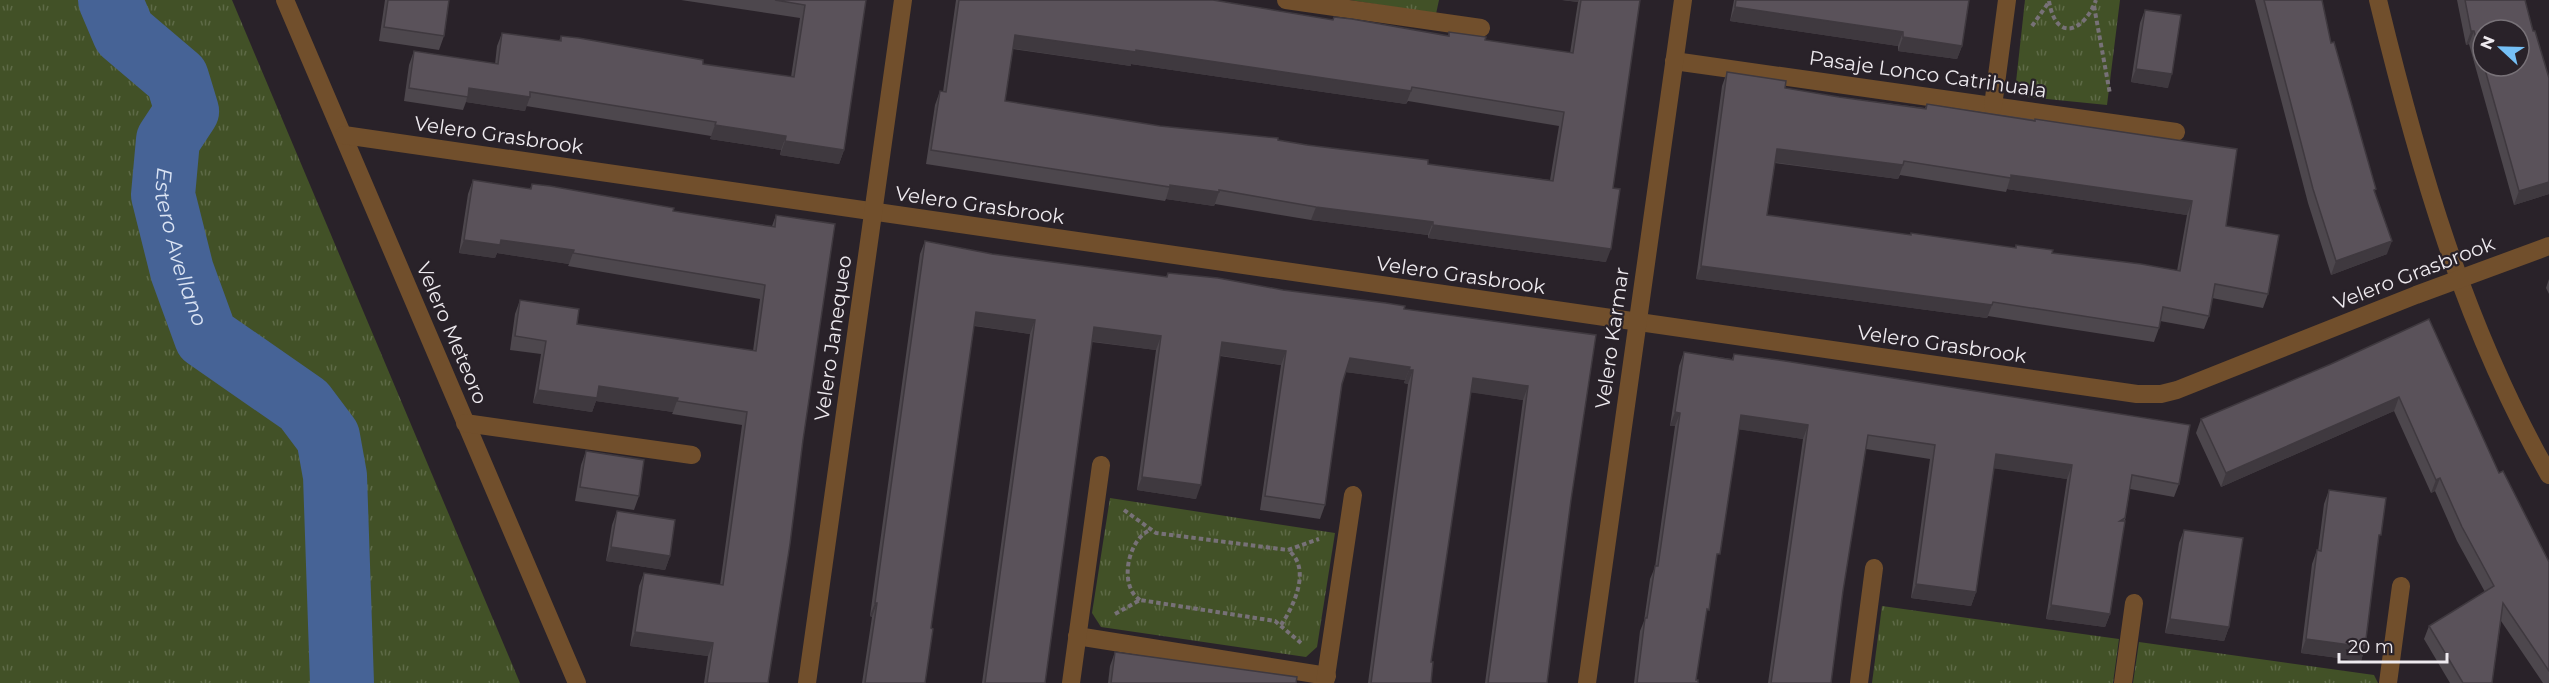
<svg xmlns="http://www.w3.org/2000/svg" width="2549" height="683" font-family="Montserrat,sans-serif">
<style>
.grass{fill:url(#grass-tufts)}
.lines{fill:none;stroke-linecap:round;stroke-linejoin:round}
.river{stroke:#466396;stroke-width:64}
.path{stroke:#777177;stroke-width:4;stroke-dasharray:4.5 3;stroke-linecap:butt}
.minor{stroke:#714f2c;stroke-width:18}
.wall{fill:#4d474d;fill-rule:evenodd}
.shaded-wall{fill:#3f393f}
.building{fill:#5a525a;stroke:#3f393f;stroke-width:1.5;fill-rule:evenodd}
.labels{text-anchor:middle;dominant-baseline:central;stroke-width:4.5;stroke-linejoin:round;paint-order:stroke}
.street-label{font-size:20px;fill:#eeeaef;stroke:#292229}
.water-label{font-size:21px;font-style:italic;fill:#dbe4f4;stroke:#292229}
</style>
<defs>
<pattern id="grass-tufts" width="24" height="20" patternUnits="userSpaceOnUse" patternTransform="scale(1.5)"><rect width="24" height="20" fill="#425127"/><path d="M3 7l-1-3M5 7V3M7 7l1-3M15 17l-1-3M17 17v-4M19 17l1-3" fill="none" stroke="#5e6a47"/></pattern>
</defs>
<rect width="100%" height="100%" fill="#292229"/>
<g class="grass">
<path d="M 0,0 L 232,0 L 520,683 L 0,683 Z"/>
<path d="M 1350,0 L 1439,0 L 1436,14 Z"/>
<path d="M 2025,0 L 2120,0 L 2107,105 L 2027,97 L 2016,82 Z"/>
<path d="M 1110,498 L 1335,533 L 1317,647 L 1306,657 L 1101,627 L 1092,613 Z"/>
<path d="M 1882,606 L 2119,639 L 2113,683 L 1872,683 Z"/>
<path d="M 2139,642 L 2374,675 L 2378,683 L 2133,683 Z"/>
</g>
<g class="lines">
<path class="river" id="s1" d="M 110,0 L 124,33 L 177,78 L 187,111 L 168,140 L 163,195 L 182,271 L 206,337 L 304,405 L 328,437 L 335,476 L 342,683"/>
<g class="path">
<path d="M 2049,1 C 2056,43 2084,32 2096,0"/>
<path d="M 2094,6 L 2110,94"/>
<path d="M 2032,26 L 2049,2"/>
<path d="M 1124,510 L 1156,533 L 1288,550 L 1319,539"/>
<path d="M 1140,600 C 1118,586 1128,539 1150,530"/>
<path d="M 1115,614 L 1140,600 L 1275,621 L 1301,643"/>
<path d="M 1281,625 C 1294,606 1312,568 1288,550"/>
</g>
<g class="minor">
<path d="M 285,0 L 577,683"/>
<path d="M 1286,0 L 1481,28"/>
<path d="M 2378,0 C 2418,165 2464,326 2549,475"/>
<path d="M 1674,61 L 2176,132"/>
<path d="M 1993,106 L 2007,0"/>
<path d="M 344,135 L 2137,394 L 2161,394 L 2177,390 L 2416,295 L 2549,246"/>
<path d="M 465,423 L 692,455"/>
<path d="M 1077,636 L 1327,676"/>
<path d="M 807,683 L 903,0"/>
<path d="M 1071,683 L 1101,465"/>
<path d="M 1325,683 L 1353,495"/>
<path d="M 1587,683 L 1683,0"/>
<path d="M 1859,683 L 1874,568"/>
<path d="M 2123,683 L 2134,603"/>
<path d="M 2388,683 L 2401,586"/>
</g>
</g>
<g class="wall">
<path d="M 385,0 L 449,0 L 444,36 L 439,50 L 379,41 Z"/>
<path d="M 681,0 L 866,0 L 844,150 L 839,164 L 780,155 L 781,150 L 710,139 L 711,136 L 526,106 L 525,111 L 466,102 L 463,110 L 404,101 L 409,65 L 414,51 L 495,64 L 497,46 L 502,33 L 559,41 L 561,36 L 703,64 L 791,77 L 800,18 Z"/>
<path d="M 956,0 L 1213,0 L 1333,20 L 1334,17 L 1448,36 L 1449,32 L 1485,40 L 1570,53 L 1578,2 L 1562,0 L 1640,0 L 1613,188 L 1606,262 L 1428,238 L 1428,235 L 1311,220 L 1215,204 L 1214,206 L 1166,199 L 1165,201 L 926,164 L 935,105 L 940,91 L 943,92 ZM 1013,49 L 1131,66 L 1131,64 L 1406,104 L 1408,101 L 1559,126 L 1550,180 L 1428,164 L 1278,140 L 1160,126 L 1005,101 Z"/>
<path d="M 1734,0 L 1969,0 L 1962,46 L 1957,59 L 1898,51 L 1898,46 L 1730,21 Z"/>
<path d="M 2255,0 L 2322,0 L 2331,43 L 2376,189 L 2374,192 L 2387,254 L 2331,275 L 2308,203 Z"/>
<path d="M 2457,0 L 2525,0 L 2533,31 L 2549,194 L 2514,205 L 2469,44 L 2466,45 ZM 2483,30 L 2519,66 L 2483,66 Z"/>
<path d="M 2145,10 L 2168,88 L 2131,82 L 2140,23 Z"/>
<path d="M 1727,72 L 1785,88 L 1839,97 L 1925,108 L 1927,104 L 2237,149 L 2226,226 L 2268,294 L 2263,308 L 2212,298 L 2209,316 L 2204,329 L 2160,321 L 2159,328 L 2154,342 L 1988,316 L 1987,318 L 1696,279 L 1722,86 ZM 1775,163 L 1898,179 L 1900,175 L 2006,192 L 2007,189 L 2187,215 L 2177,271 L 2052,253 L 2016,245 L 2015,248 L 1910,235 L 1767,215 Z"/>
<path d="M 473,180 L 530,189 L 532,184 L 673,211 L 772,226 L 776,215 L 803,440 L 768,683 L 704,683 L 708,656 L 630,646 L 639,586 L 644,573 L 720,585 L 742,425 L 672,414 L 673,412 L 596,401 L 592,412 L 533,403 L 541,354 L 510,350 L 515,314 L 520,300 L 577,324 L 753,351 L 760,299 L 568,266 L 569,264 L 497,253 L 495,258 L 459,253 L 468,194 Z"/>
<path d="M 925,241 L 992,254 L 1166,277 L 1168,273 L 1404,309 L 1596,335 L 1571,500 L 1547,683 L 1485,683 L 1523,400 L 1471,392 L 1431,662 L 1431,683 L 1368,683 L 1408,384 L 1404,383 L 1405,380 L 1346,372 L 1342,384 L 1325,505 L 1320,519 L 1260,510 L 1281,365 L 1220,356 L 1196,499 L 1137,490 L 1156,350 L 1092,342 L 1045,683 L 982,683 L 1030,334 L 974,326 L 931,628 L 925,683 L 862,683 L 872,617 L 870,616 L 877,564 L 920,254 Z"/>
<path d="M 2549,279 L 2549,294 L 2546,288 Z"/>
<path d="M 2429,319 L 2499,473 L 2549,562 L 2549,683 L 2543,683 L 2501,621 L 2492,683 L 2450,683 L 2424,639 L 2429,626 L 2485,592 L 2457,541 L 2435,491 L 2431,493 L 2394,411 L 2221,487 L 2196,433 L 2201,419 L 2331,364 Z"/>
<path d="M 1684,352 L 1732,359 L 1734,354 L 2179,484 L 2174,497 L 2130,489 L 2110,614 L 2105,627 L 2046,619 L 2067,479 L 1994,468 L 1976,592 L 1971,606 L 1911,598 L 1930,459 L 1866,449 L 1843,591 L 1831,683 L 1768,683 L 1803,439 L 1739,429 L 1705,620 L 1696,680 L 1698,683 L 1634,683 L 1640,631 L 1644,621 L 1650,579 L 1655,567 L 1661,524 L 1675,426 L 1670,426 L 1679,366 Z"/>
<path d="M 586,451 L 639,496 L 634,510 L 575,501 L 581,465 Z"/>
<path d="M 2329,490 L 2378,542 L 2365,647 L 2361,661 L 2301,653 L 2312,564 L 2317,550 L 2318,551 L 2324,504 Z"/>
<path d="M 617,511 L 670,556 L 665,570 L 606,561 L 612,525 Z"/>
<path d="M 2184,530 L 2229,627 L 2224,641 L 2165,633 L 2179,543 Z"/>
<path d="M 1115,652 L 1296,683 L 1108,683 L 1110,666 Z"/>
</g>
<g class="shaded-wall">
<path d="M 1562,0 L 1579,0 L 1578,2 Z"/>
<path d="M 1735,7 L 1903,32 L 1898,46 L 1730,21 Z"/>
<path d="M 2471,31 L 2474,31 L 2469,44 L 2466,45 Z"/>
<path d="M 1015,35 L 1136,50 L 1411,91 L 1406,104 L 1131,64 L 1131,66 L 1010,48 Z"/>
<path d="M 1903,37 L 1962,46 L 1957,59 L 1898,51 Z"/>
<path d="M 2136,69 L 2172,74 L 2168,88 L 2131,82 Z"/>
<path d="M 469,88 L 530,97 L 525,111 L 466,102 Z"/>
<path d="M 715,125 L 786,136 L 781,150 L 710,139 Z"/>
<path d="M 785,141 L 844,150 L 839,164 L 780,155 Z"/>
<path d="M 1777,149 L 1903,165 L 1898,179 L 1772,162 Z"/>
<path d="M 2011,175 L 2192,201 L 2187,215 L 2007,189 Z"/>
<path d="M 2549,182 L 2549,194 L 2514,205 L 2519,191 Z"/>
<path d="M 1170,185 L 1219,192 L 1214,206 L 1166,199 Z"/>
<path d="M 1316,207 L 1433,222 L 1428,235 L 1311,220 Z"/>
<path d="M 1433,225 L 1611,249 L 1606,262 L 1428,238 Z"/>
<path d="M 464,240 L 501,240 L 574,250 L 569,264 L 497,253 L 495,258 L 459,253 Z"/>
<path d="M 2392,241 L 2387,254 L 2331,275 L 2336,261 Z"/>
<path d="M 1701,266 L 1992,305 L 1987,318 L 1696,279 Z"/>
<path d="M 976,312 L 1035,320 L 1030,334 L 971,325 Z"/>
<path d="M 1094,327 L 1161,336 L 1156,350 L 1089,341 Z"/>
<path d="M 1222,342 L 1286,351 L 1281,365 L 1217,355 Z"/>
<path d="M 1350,358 L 1410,367 L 1405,380 L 1345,372 Z"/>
<path d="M 1409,370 L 1413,370 L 1408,384 L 1404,383 Z"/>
<path d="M 1473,378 L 1528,386 L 1523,400 L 1468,392 Z"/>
<path d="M 599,386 L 678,398 L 673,412 L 596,401 L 592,412 L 533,403 L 538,390 Z"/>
<path d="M 2399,397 L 2394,411 L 2221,487 L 2226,473 Z"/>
<path d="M 1675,412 L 1680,413 L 1675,426 L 1670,426 Z"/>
<path d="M 1741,415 L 1808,425 L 1803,439 L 1736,429 Z"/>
<path d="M 1996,454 L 2072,465 L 2067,479 L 1991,468 Z"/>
<path d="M 1142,477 L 1201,485 L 1196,499 L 1137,490 Z"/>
<path d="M 2440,478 L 2435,491 L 2431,493 L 2436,480 Z"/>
<path d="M 611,547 L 670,556 L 665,570 L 606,561 Z"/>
<path d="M 1916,584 L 1976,592 L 1971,606 L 1911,598 Z"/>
<path d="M 875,603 L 877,603 L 872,617 L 870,616 Z"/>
<path d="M 2051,605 L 2110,614 L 2105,627 L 2046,619 Z"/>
<path d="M 2170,619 L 2229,627 L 2224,641 L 2165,633 Z"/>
<path d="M 635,632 L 713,643 L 708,656 L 630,646 Z"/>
<path d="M 2306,639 L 2365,647 L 2361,661 L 2301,653 Z"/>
</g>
<g class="building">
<path d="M 388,0 L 449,0 L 444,36 L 384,27 Z"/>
<path d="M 775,0 L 866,0 L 844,150 L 785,141 L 786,136 L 715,125 L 716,122 L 530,92 L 530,97 L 469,88 L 468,97 L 409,88 L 414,51 L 498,64 L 502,33 L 561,41 L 561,36 L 579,38 L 703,60 L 703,64 L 794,77 L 805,5 Z"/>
<path d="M 959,0 L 1213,0 L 1333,20 L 1334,17 L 1352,19 L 1449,36 L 1449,32 L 1486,37 L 1485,40 L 1573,53 L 1581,0 L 1640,0 L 1613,188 L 1620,189 L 1611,249 L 1433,225 L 1433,222 L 1316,207 L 1219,190 L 1219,192 L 1170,185 L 1170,187 L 931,150 L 940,91 L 946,92 ZM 1015,35 L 1136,52 L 1136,50 L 1411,91 L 1412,87 L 1564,112 L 1553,181 L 1428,164 L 1428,160 L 1307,145 L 1278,140 L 1278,138 L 1160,126 L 1005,101 Z"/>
<path d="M 1736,0 L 1969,0 L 1962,46 L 1903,37 L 1903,32 L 1735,7 Z"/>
<path d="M 2264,0 L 2322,0 L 2331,43 L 2334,42 L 2376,189 L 2374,190 L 2392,241 L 2336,261 L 2313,189 Z"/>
<path d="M 2465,0 L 2525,0 L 2533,31 L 2535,31 L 2549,78 L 2549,182 L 2519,191 L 2484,66 L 2519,66 L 2519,30 L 2483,30 L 2483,63 L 2474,31 L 2471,31 Z"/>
<path d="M 2145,10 L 2181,15 L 2172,74 L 2136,69 Z"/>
<path d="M 1727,72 L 1786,81 L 1785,88 L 1839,97 L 1926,109 L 1927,104 L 2035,121 L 2035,119 L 2237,149 L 2226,226 L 2279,235 L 2268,294 L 2215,284 L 2209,316 L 2163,307 L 2159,328 L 1993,302 L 1992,305 L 1701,266 ZM 1777,149 L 1903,165 L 1904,161 L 2011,178 L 2011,175 L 2192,201 L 2180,271 L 2141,264 L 2052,253 L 2053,250 L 2016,245 L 2016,248 L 1911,233 L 1911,235 L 1767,215 Z"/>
<path d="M 473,180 L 531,189 L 532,184 L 550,186 L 674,208 L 673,211 L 775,227 L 776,215 L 835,224 L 803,440 L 790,544 L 768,683 L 707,683 L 713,643 L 635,632 L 644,573 L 723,585 L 747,412 L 677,401 L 678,398 L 599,386 L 597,398 L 538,390 L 546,341 L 515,336 L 520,300 L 579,309 L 577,324 L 756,351 L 765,285 L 573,253 L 574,250 L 501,240 L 500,245 L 464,240 Z"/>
<path d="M 925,241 L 992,254 L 1167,277 L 1168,273 L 1218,278 L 1283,290 L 1386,303 L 1405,306 L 1404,309 L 1596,335 L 1571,500 L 1547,683 L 1488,683 L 1528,386 L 1473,378 L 1431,662 L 1433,662 L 1431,683 L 1371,683 L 1413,370 L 1409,370 L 1410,367 L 1350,358 L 1342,384 L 1325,505 L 1265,496 L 1286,351 L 1222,342 L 1201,485 L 1142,477 L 1161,336 L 1094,327 L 1045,683 L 985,683 L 1035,320 L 976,312 L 931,628 L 933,629 L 925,683 L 865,683 L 877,603 L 875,603 L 882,551 Z"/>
<path d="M 2429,319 L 2499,473 L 2503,471 L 2549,562 L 2549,671 L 2503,603 L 2492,683 L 2463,683 L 2429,626 L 2494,586 L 2462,527 L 2440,478 L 2436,480 L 2399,397 L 2226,473 L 2201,419 L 2331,364 Z"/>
<path d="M 1684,352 L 1733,360 L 1734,354 L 1785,361 L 2190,425 L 2179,484 L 2132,475 L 2125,518 L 2120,521 L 2125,521 L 2110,614 L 2051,605 L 2072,465 L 1996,454 L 1976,592 L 1916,584 L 1935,445 L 1868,435 L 1843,591 L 1831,683 L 1771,683 L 1808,425 L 1741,415 L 1720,554 L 1717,554 L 1709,610 L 1707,609 L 1696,680 L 1698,680 L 1698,683 L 1637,683 L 1645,618 L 1647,618 L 1655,566 L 1658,566 L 1666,510 L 1680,413 L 1675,412 Z"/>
<path d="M 586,451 L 644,460 L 639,496 L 580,487 Z"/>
<path d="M 2329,490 L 2386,498 L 2381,535 L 2379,535 L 2365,647 L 2306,639 L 2317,550 L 2321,551 Z"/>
<path d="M 617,511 L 675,520 L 670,556 L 611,547 Z"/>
<path d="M 2184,530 L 2243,538 L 2229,627 L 2170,619 Z"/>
<path d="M 1115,652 L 1297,677 L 1296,683 L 1111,683 Z"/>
</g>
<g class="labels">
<g class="street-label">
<text transform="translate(1928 74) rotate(8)">Pasaje Lonco Catrihuala</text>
<text transform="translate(499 135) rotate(8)">Velero Grasbrook</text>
<text transform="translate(980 205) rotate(8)">Velero Grasbrook</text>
<text transform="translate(2414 273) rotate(-21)">Velero Grasbrook</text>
<text transform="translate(1461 275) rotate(8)">Velero Grasbrook</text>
<text transform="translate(452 333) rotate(67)">Velero Meteoro</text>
<text transform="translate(833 338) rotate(-82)">Velero Janequeo</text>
<text transform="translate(1612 338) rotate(-82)">Velero Karmar</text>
<text transform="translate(1942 344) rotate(8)">Velero Grasbrook</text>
</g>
<g class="water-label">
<text stroke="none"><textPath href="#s1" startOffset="284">Estero Avellano</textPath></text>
</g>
</g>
<g transform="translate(2501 48) rotate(292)"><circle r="28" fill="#292229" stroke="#787278" stroke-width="1.5"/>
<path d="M0-4.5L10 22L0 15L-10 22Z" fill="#75c0f6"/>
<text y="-9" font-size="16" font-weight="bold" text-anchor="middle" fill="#eeeaef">N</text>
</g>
<path d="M2339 653v9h108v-9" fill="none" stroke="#eeeaef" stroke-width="3"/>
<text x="2348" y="653" font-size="18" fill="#eeeaef" stroke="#292229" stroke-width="4.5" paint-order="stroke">20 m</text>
</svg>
